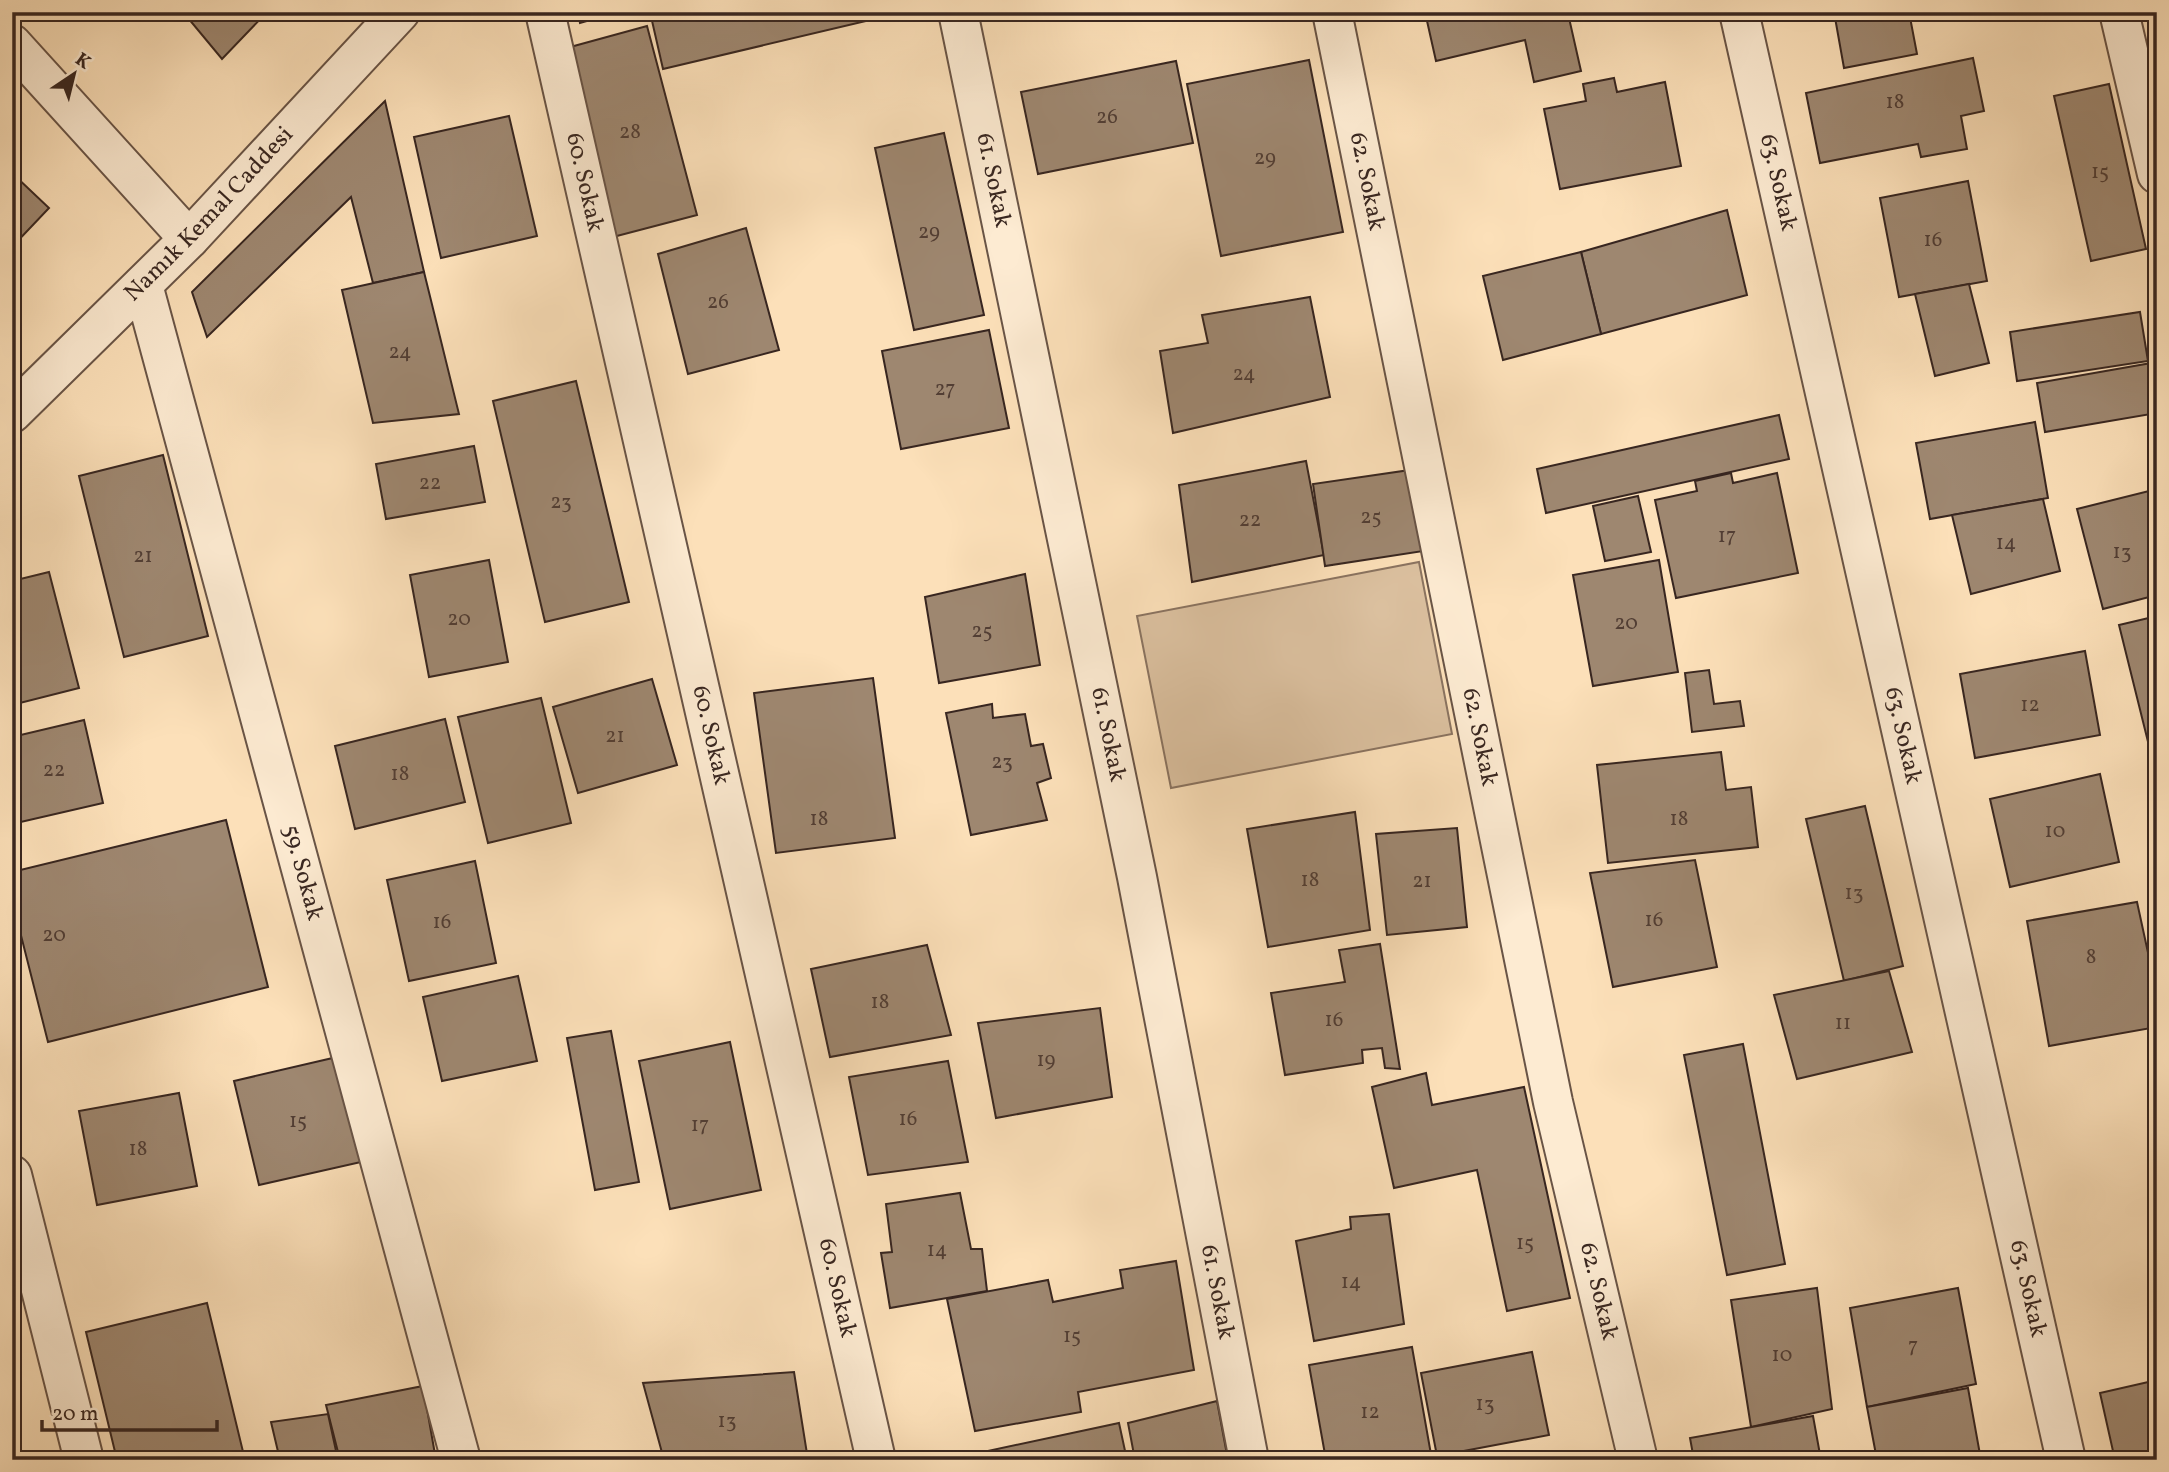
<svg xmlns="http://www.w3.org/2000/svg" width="2169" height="1472" font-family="Vollkorn,serif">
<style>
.green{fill:#dbc09f;stroke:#8a7360;stroke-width:2}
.building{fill:#9e8770;stroke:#382620;stroke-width:2}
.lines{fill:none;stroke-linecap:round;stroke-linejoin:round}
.minor-casing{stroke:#695446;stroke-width:42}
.minor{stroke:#fdebd2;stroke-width:38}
.labels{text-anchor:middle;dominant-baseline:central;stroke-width:6;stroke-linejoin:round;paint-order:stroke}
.number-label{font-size:21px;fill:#523e34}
.street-label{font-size:24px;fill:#382620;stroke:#fdebd2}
</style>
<rect width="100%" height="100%" fill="#fce0b9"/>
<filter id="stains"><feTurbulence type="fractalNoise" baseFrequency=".00286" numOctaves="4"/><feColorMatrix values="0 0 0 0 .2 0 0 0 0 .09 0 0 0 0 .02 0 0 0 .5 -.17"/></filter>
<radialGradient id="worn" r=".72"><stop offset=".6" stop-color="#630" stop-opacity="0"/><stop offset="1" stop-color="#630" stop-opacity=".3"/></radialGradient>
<path class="green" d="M 1419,562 L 1452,734 L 1171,788 L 1137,616 Z"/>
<g class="building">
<path d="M 183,12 L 267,12 L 222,59 Z"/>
<path d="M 578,12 L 618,12 L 580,23 Z"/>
<path d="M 650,12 L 904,12 L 663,69 Z"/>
<path d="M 1425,12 L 1593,12 L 1569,18 L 1581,71 L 1534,82 L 1525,40 L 1436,61 Z"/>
<path d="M 1834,12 L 1909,12 L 1917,54 L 1844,68 Z"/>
<path d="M 647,26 L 697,215 L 613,237 L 563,49 Z"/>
<path d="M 1973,58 L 1984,111 L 1961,116 L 1967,149 L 1921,157 L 1918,144 L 1820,163 L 1806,93 Z"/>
<path d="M 1309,60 L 1343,232 L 1221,256 L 1187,84 Z"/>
<path d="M 1176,61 L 1193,143 L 1038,174 L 1021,92 Z"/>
<path d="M 1614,78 L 1617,92 L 1665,82 L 1681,166 L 1560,189 L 1544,109 L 1586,101 L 1583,84 Z"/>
<path d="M 2109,84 L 2146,249 L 2091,261 L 2054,96 Z"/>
<path d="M 385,101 L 424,272 L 373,283 L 351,197 L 207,337 L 192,292 Z"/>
<path d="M 509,116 L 537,236 L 441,258 L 414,137 Z"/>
<path d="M 944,133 L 984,315 L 914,330 L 875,148 Z"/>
<path d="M 12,173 L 49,208 L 12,247 Z"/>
<path d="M 1968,181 L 1987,281 L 1899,297 L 1880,198 Z"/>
<path d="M 1727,210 L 1747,295 L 1601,334 L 1581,252 Z"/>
<path d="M 746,228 L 779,350 L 688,374 L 658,254 Z"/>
<path d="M 1581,252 L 1601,334 L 1503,360 L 1483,276 Z"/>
<path d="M 424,272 L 459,414 L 373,423 L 342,290 Z"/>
<path d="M 1969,284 L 1989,363 L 1935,376 L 1915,294 Z"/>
<path d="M 1310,297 L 1330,397 L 1173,433 L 1160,351 L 1208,343 L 1202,315 Z"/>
<path d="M 2140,312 L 2148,361 L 2017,381 L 2010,332 Z"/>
<path d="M 989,330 L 1009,428 L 901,449 L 882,351 Z"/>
<path d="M 2157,362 L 2157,413 L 2045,432 L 2037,383 Z"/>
<path d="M 576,381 L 629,602 L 545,622 L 493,401 Z"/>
<path d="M 1779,415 L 1789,459 L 1546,513 L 1537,469 Z"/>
<path d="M 2035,422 L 2048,498 L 1930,519 L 1916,443 Z"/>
<path d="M 474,446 L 485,502 L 386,519 L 376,464 Z"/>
<path d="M 163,455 L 208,636 L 124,657 L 79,476 Z"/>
<path d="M 1306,461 L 1324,555 L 1192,582 L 1179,485 Z"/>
<path d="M 1417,469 L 1430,550 L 1325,566 L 1313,484 Z"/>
<path d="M 1731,473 L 1733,483 L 1777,473 L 1798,573 L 1676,598 L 1655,500 L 1697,491 L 1695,481 Z"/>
<path d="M 2157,489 L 2157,595 L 2103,609 L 2077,509 Z"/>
<path d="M 1638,496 L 1651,552 L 1605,561 L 1593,506 Z"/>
<path d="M 2043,499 L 2060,571 L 1971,594 L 1952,515 Z"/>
<path d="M 489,560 L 508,662 L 429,677 L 410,575 Z"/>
<path d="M 1659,560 L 1678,672 L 1593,686 L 1573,575 Z"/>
<path d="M 49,572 L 79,688 L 12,705 L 12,581 Z"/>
<path d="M 1025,574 L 1040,665 L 939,683 L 925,597 Z"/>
<path d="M 2157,616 L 2157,778 L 2119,625 Z"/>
<path d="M 2085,651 L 2100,735 L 1975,758 L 1960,674 Z"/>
<path d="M 1709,670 L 1714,704 L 1740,701 L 1744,726 L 1692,732 L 1685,673 Z"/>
<path d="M 873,678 L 895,838 L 776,853 L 754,693 Z"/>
<path d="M 652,679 L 677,765 L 578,793 L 553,707 Z"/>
<path d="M 541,698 L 571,823 L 488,843 L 458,717 Z"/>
<path d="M 992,704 L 993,718 L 1025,714 L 1031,746 L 1043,744 L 1051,778 L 1037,783 L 1047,820 L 971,835 L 946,713 Z"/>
<path d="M 445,719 L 465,802 L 355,829 L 335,746 Z"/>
<path d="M 84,720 L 103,803 L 12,824 L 12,737 Z"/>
<path d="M 1721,752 L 1726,790 L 1751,787 L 1758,847 L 1608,863 L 1597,765 Z"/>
<path d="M 2100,774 L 2119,862 L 2010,887 L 1990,799 Z"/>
<path d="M 1865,806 L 1903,966 L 1844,981 L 1806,819 Z"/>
<path d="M 1355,812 L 1370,930 L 1268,947 L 1247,829 Z"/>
<path d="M 226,820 L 268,987 L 48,1042 L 12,900 L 12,872 Z"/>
<path d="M 1457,828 L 1467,927 L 1387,935 L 1376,834 Z"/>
<path d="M 1695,860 L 1717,967 L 1613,987 L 1590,873 Z"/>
<path d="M 475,861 L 496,963 L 409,981 L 387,880 Z"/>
<path d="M 2137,902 L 2157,994 L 2157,1027 L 2049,1046 L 2027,921 Z"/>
<path d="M 1380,944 L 1400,1069 L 1385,1068 L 1382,1048 L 1362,1050 L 1363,1063 L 1285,1075 L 1271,993 L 1345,982 L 1339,950 Z"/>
<path d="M 927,945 L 951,1035 L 830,1057 L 811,969 Z"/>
<path d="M 1889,971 L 1912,1052 L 1797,1079 L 1774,995 Z"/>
<path d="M 518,976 L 537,1061 L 442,1081 L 423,997 Z"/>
<path d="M 1100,1008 L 1112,1097 L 996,1118 L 978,1023 Z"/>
<path d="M 611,1031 L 639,1182 L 595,1190 L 567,1038 Z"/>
<path d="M 730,1042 L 761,1190 L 670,1209 L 639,1061 Z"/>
<path d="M 1743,1044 L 1785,1264 L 1727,1275 L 1684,1055 Z"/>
<path d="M 337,1057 L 361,1162 L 259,1185 L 234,1081 Z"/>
<path d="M 948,1061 L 968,1162 L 868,1175 L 849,1077 Z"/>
<path d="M 1426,1073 L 1432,1105 L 1524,1087 L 1570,1298 L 1507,1311 L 1477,1170 L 1394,1188 L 1372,1087 Z"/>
<path d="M 179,1093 L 197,1186 L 97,1205 L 79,1111 Z"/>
<path d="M 960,1193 L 971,1249 L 982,1249 L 987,1291 L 890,1308 L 881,1253 L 892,1252 L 886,1204 Z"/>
<path d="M 1389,1214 L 1404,1324 L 1314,1341 L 1296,1241 L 1351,1229 L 1350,1217 Z"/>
<path d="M 1176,1261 L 1194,1370 L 1078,1392 L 1081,1412 L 975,1431 L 947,1299 L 1048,1280 L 1053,1302 L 1123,1288 L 1120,1270 Z"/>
<path d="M 1817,1288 L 1832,1409 L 1751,1427 L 1731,1300 Z"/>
<path d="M 1958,1288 L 1976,1384 L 1867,1407 L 1850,1308 Z"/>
<path d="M 207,1303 L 245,1460 L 117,1460 L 86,1332 Z"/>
<path d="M 1412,1347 L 1432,1460 L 1326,1460 L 1309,1365 Z"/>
<path d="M 1532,1352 L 1549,1435 L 1437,1456 L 1421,1373 Z"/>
<path d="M 794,1372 L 808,1460 L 664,1460 L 643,1383 Z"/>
<path d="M 2157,1380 L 2157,1460 L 2115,1460 L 2100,1393 Z"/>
<path d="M 423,1386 L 436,1460 L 340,1460 L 326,1405 Z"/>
<path d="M 1968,1388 L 1981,1460 L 1877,1460 L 1867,1407 Z"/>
<path d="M 1217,1401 L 1228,1460 L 1135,1460 L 1128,1423 Z"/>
<path d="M 328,1414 L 338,1460 L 280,1460 L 271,1422 Z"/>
<path d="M 1813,1416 L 1821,1460 L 1694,1460 L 1690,1438 Z"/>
<path d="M 1119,1423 L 1127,1460 L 946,1460 Z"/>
</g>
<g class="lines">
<g class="minor-casing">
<g id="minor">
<path id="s1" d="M 545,12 L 876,1460"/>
<path id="s2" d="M 958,12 L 1137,877 L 1249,1460"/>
<path id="s3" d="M 1332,12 L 1553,1102 L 1638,1460"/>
<path id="s4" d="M 1739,12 L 2066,1460"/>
<path d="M 2119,12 L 2157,174"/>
<path d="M 12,44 L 189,239"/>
<path id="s5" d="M 143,285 L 461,1460"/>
<path id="s6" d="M 12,413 L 189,239 L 400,12"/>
<path d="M 12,1175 L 84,1460"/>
</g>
</g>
<use href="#minor" class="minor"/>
</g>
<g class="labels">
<g class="number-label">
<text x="1895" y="102">18</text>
<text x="1107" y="117">26</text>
<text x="630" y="132">28</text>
<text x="1265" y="158">29</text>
<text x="2100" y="172">15</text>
<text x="929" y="232">29</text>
<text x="1933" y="240">16</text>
<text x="718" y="302">26</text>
<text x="400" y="352">24</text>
<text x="1244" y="374">24</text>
<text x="945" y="389">27</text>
<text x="430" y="483">22</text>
<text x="561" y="502">23</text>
<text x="1371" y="517">25</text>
<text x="1250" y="520">22</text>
<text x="1727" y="536">17</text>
<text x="2006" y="543">14</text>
<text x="2122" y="552">13</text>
<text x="143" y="556">21</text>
<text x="459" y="619">20</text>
<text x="1626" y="623">20</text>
<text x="982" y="631">25</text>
<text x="2030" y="705">12</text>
<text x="615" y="736">21</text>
<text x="1002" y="762">23</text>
<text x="54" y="770">22</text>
<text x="400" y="774">18</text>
<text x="819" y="819">18</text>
<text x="1679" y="819">18</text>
<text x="2055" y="831">10</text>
<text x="1310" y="880">18</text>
<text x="1422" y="881">21</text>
<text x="1854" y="893">13</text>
<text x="1654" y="920">16</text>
<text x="442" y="922">16</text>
<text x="54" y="935">20</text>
<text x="2091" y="957">8</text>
<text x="880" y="1002">18</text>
<text x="1334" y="1020">16</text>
<text x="1843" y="1023">11</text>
<text x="1046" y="1060">19</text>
<text x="908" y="1119">16</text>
<text x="298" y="1121">15</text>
<text x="700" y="1125">17</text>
<text x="138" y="1149">18</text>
<text x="1525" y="1243">15</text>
<text x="937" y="1250">14</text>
<text x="1351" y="1282">14</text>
<text x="1072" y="1336">15</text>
<text x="1913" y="1346">7</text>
<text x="1782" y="1355">10</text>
<text x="1485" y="1404">13</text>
<text x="1370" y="1412">12</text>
<text x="727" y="1421">13</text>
</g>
<g class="street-label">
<text stroke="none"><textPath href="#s2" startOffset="172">61. Sokak</textPath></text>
<text stroke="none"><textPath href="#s3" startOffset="173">62. Sokak</textPath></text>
<text stroke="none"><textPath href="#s1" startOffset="175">60. Sokak</textPath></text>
<text stroke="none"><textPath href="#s4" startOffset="175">63. Sokak</textPath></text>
<text stroke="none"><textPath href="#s6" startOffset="280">Namık Kemal Caddesi</textPath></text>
<text stroke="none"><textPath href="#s2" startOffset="738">61. Sokak</textPath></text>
<text stroke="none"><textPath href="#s1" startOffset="742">60. Sokak</textPath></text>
<text stroke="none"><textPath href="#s4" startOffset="742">63. Sokak</textPath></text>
<text stroke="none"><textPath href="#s3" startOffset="740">62. Sokak</textPath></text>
<text stroke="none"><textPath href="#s5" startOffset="609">59. Sokak</textPath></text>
<text stroke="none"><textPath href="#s1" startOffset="1309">60. Sokak</textPath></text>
<text stroke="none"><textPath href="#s4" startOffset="1309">63. Sokak</textPath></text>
<text stroke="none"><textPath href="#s2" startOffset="1306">61. Sokak</textPath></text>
<text stroke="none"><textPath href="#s3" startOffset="1307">62. Sokak</textPath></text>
</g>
</g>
<rect width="2169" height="1472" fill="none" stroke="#fce0b9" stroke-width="42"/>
<rect x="14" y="14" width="2141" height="1444" fill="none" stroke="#382620" stroke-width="3.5"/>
<rect x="21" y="21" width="2127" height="1430" fill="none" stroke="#382620" stroke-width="2"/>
<g transform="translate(74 74) rotate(35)" stroke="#fdebd2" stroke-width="5" paint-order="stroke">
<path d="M0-5L12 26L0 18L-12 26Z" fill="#382620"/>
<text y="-10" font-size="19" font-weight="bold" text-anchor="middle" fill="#382620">K</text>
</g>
<path d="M42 1420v10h175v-10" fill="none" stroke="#382620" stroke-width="3.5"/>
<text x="52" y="1420" font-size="21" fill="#382620" stroke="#fdebd2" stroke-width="5" paint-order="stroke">20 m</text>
<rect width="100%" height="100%" filter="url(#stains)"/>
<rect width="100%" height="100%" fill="url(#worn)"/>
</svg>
